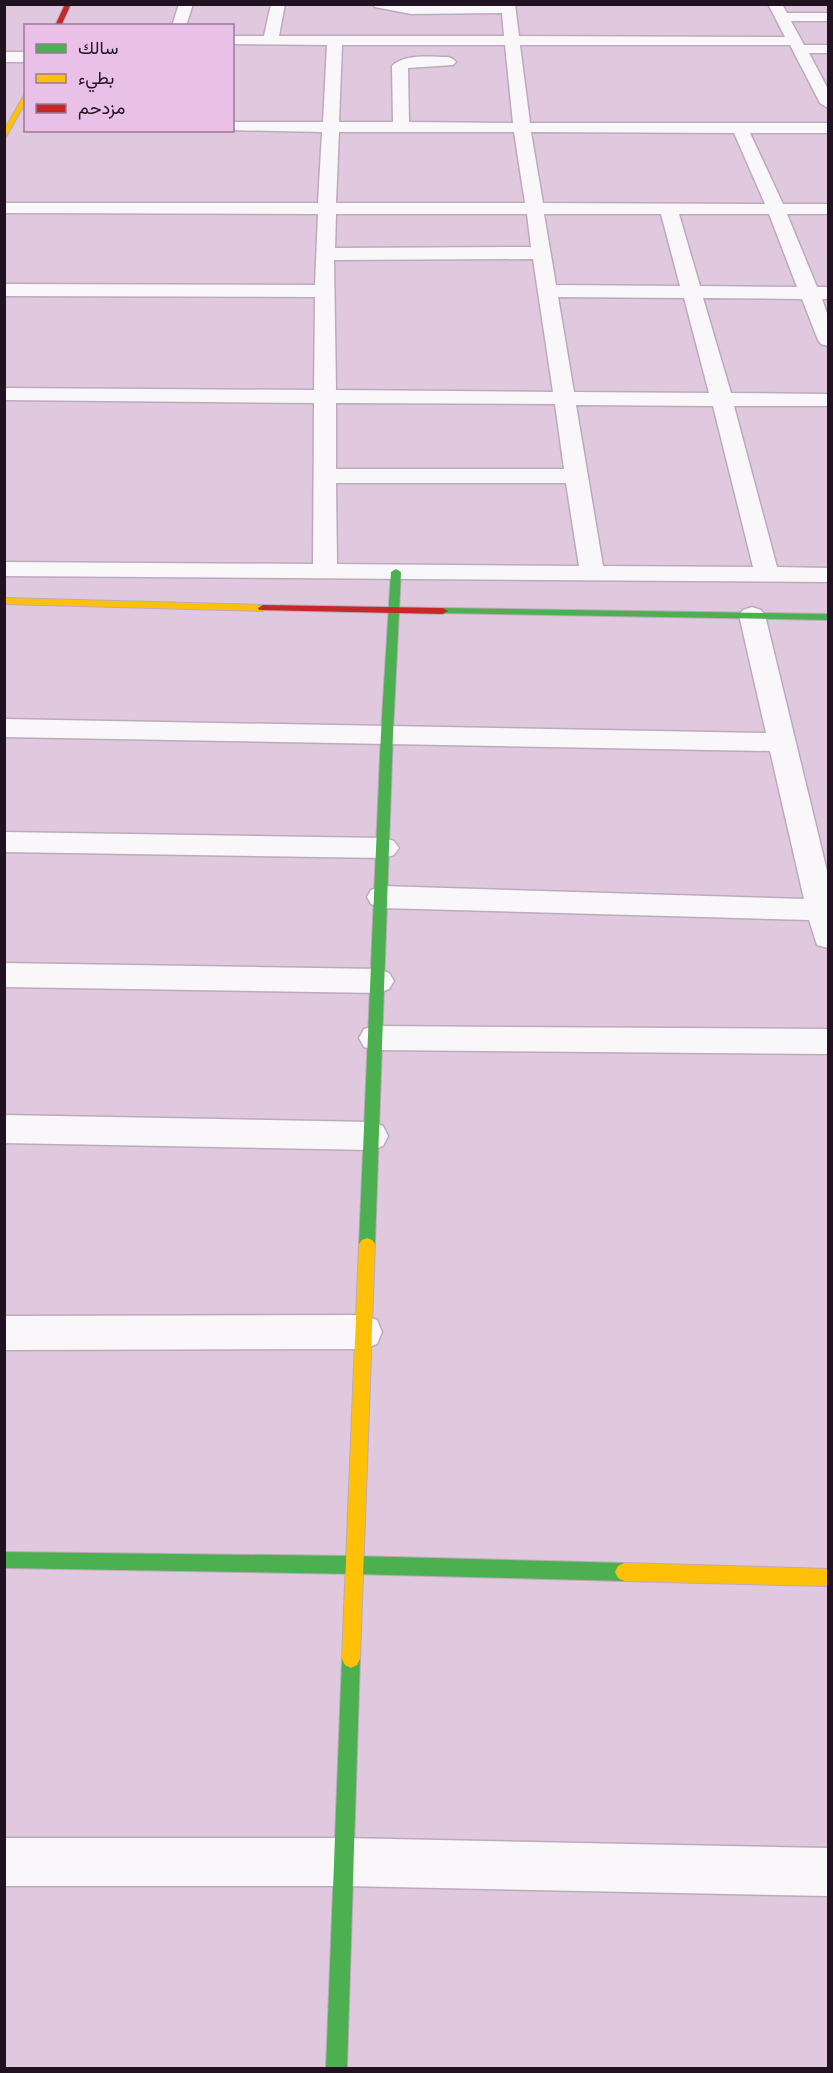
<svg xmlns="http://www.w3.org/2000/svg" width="833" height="2073" font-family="'Archivo Narrow',Vazirmatn,sans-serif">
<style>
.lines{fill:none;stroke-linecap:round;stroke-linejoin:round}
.street-casing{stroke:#bab;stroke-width:3}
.fast-casing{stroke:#bab;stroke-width:2}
.slow-casing{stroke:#bab;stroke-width:2}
.jam-casing{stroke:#bab;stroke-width:2}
.street{fill:#faf7fa;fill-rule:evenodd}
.fast{fill:#4caf50;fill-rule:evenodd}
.slow{fill:#ffc107;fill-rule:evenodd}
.jam{fill:#c62828;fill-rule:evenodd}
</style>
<rect width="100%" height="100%" fill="#e0c9df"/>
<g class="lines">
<g class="street-casing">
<g id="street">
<path d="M 179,4 L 193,4 L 186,26 L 172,26 Z"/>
<path d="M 271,4 L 285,4 L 279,36 L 504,36 L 502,13 L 411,14 L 375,7 L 373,4 L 515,4 L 519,36 L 785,37 L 768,4 L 782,4 L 787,13 L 828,13 L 828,21 L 791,21 L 804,45 L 828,45 L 828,53 L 809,53 L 828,89 L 828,108 L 820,103 L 790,45 L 520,45 L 530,123 L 828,123 L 828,133 L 750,133 L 783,204 L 828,204 L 828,214 L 787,214 L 817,287 L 828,287 L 828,299 L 822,299 L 828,316 L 828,346 L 821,344 L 818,340 L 802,299 L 703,298 L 731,393 L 828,394 L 828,406 L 734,406 L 777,567 L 828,568 L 828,582 L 4,576 L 4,562 L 313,564 L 314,403 L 4,400 L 4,388 L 314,390 L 315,297 L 4,296 L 4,284 L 315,285 L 318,214 L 4,213 L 4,203 L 318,203 L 322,132 L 226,130 L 232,130 L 232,122 L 323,122 L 327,45 L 232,44 L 232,36 L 264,36 ZM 342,45 L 505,45 L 513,123 L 409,122 L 408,68 L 453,65 L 456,62 L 453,59 L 448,57 C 431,57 405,53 392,66 L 393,122 L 339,122 ZM 339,132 L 514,132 L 525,203 L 336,203 ZM 531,132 L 734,133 L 765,204 L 543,203 ZM 336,214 L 527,214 L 531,247 L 335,248 ZM 544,214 L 661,214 L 680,286 L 556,285 ZM 679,214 L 769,214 L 797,287 L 700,286 ZM 533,259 L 553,392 L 336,390 L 334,260 ZM 558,297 L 684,298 L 709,393 L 574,392 ZM 336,403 L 555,404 L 564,469 L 336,469 ZM 576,405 L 713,406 L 753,567 L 603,566 ZM 336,483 L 566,483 L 579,566 L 337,564 Z"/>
<rect x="4" y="52" width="22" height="10"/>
<path d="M 752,607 L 761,610 L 765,615 L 828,875 L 828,948 L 817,945 L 809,920 L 382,908 L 371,904 L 367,897 L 371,890 L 382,886 L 804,899 L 770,751 L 4,737 L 4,719 L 766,733 L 739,615 L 743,610 Z"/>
<path d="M 4,832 L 384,838 L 394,841 L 399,848 L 394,855 L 384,858 L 4,852 Z"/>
<path d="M 4,963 L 378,969 L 389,973 L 394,981 L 389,989 L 378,993 L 4,987 Z"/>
<path d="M 376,1026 L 828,1029 L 828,1054 L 376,1050 L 364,1047 L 359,1038 L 364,1029 Z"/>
<path d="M 4,1115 L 371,1122 L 383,1126 L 388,1136 L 383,1146 L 371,1150 L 4,1143 Z"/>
<path d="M 363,1315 L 377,1320 L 382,1332 L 377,1344 L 363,1349 L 4,1350 L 4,1316 Z"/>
<path d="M 4,1838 L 344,1838 L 828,1848 L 828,1896 L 344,1886 L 4,1886 Z"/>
</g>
</g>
<g class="fast-casing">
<g id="fast">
<path d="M 396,569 L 401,572 L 393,733 L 375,1244 L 372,1248 L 367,1250 L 362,1248 L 359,1244 L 381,733 L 391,572 Z"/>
<path d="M 443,608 L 828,614 L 828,620 L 439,613 L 439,609 Z"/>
<path d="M 4,1552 L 353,1556 L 624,1563 L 630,1566 L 633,1572 L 630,1578 L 624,1581 L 353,1574 L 4,1568 Z"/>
<path d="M 351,1650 L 357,1653 L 360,1659 L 347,2068 L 326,2068 L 342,1659 L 345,1653 Z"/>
</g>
</g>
<g class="slow-casing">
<g id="slow">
<path d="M 26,92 L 26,102 L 4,140 L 4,130 Z"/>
<path d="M 4,598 L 263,605 L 268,608 L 263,611 L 4,604 Z"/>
<path d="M 367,1238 L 372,1240 L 375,1244 L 360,1659 L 357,1665 L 351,1668 L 345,1665 L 342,1659 L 359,1244 L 362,1240 Z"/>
<path d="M 624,1563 L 828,1569 L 828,1586 L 624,1581 L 618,1578 L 615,1572 L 618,1566 Z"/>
</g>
</g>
<g class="jam-casing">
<g id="jam">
<path d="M 65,4 L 71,4 L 61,26 L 55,26 Z"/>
<path d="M 263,605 L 443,608 L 448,611 L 443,614 L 259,610 L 258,608 Z"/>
</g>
</g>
<use href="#street" class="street"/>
<use href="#fast" class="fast"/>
<use href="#slow" class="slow"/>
<use href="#jam" class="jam"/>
</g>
<rect width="833" height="2073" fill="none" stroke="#201220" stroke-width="12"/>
<rect x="24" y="24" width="210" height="108" fill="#e9c0e7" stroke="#997a97" stroke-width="1.5"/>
<rect x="36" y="44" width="30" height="9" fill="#4caf50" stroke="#997a97" stroke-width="1.5"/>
<text x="78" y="54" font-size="18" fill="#201220">سالك</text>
<rect x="36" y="74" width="30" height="9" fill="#ffc107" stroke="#997a97" stroke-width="1.5"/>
<text x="78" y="84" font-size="18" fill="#201220">بطيء</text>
<rect x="36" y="104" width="30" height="9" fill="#c62828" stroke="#997a97" stroke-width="1.5"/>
<text x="78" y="114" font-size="18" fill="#201220">مزدحم</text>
</svg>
